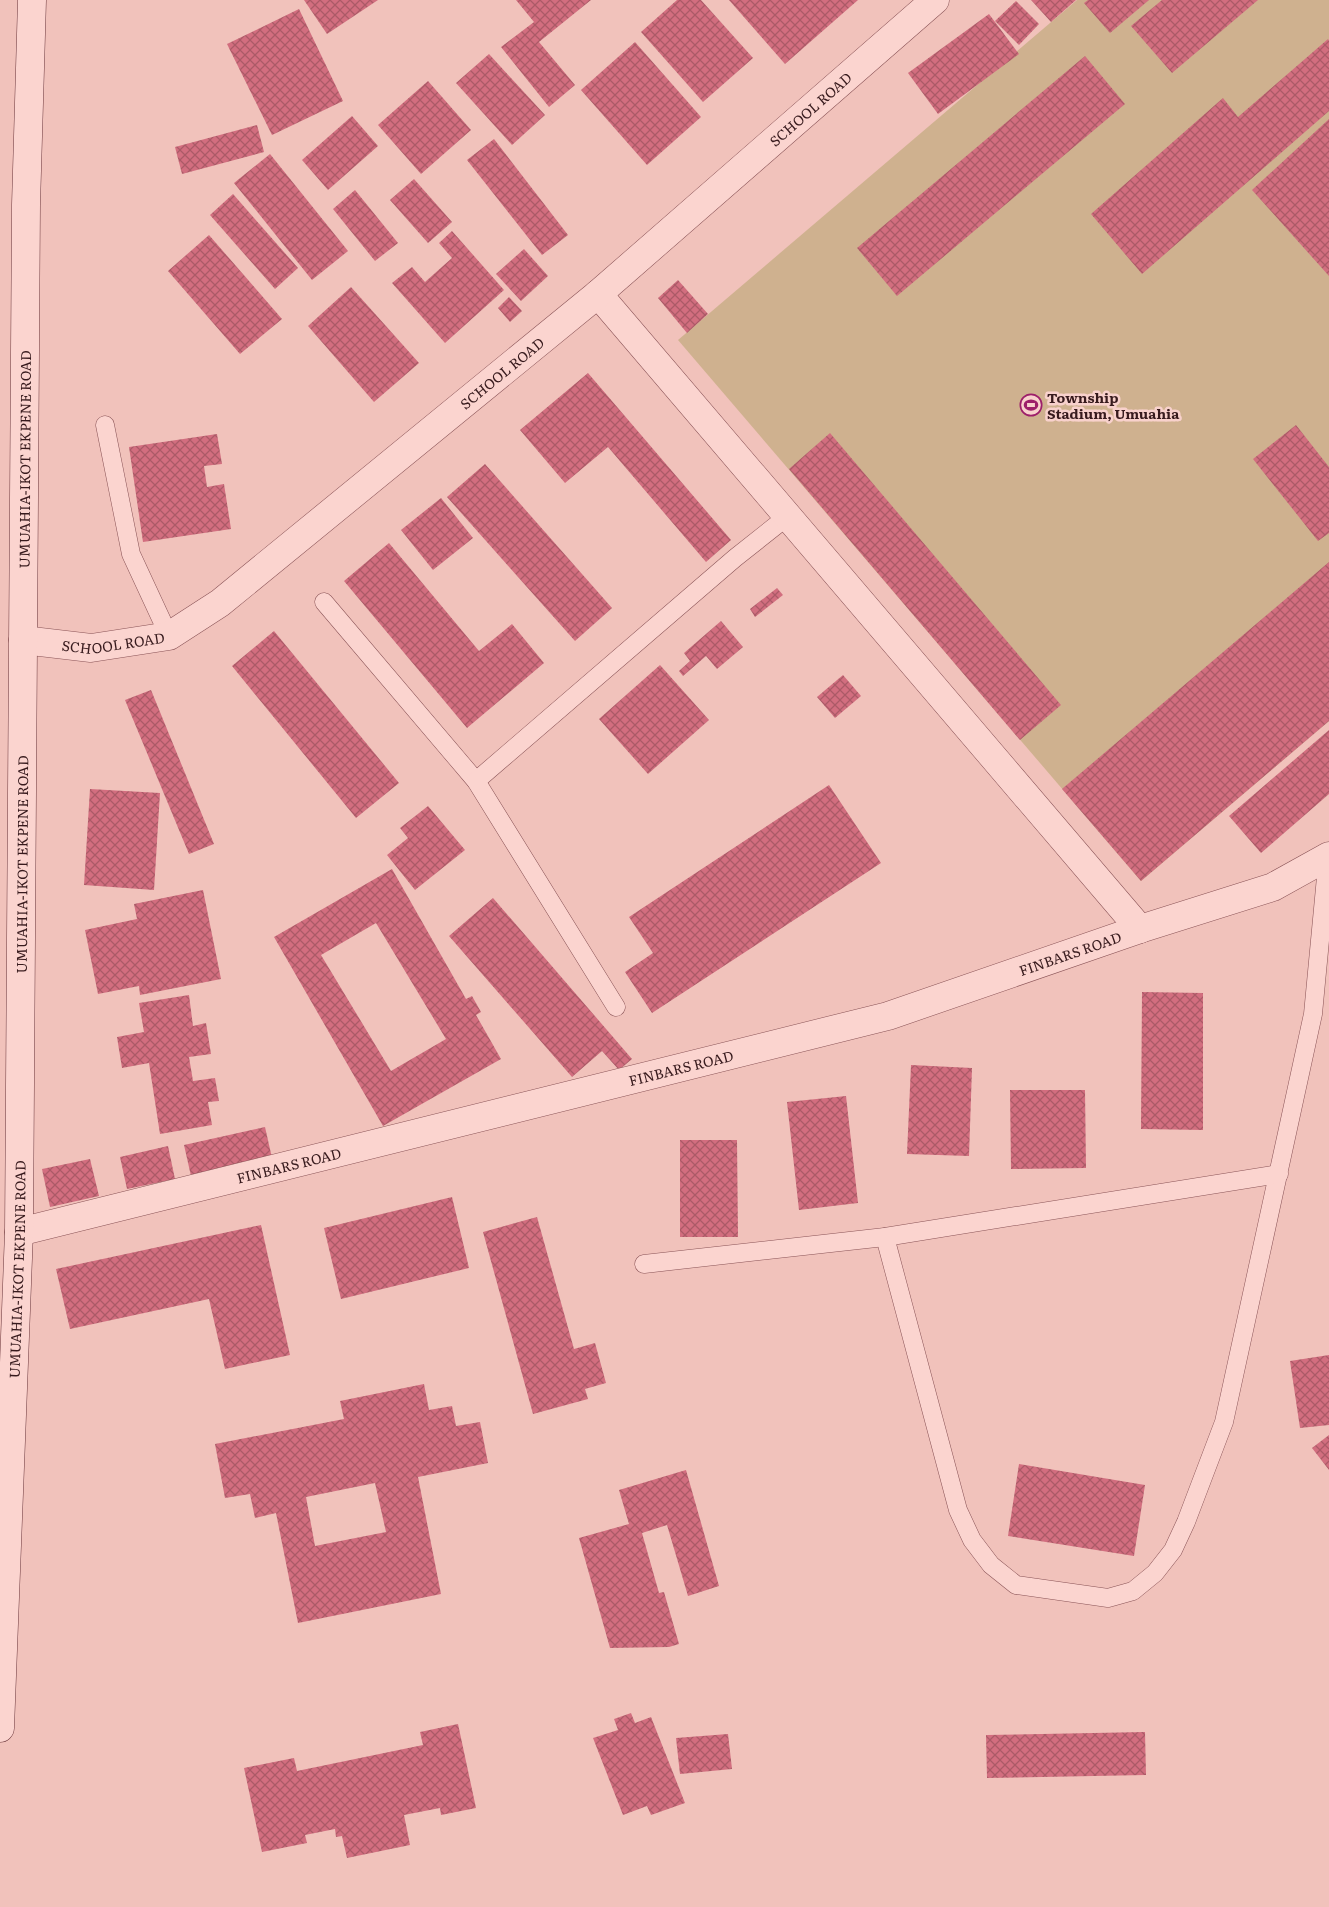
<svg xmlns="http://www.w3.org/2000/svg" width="1329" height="1907" font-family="Literata,serif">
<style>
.pitch{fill:#cfb18f}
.building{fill:url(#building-cross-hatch);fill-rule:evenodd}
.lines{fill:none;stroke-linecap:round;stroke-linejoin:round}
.lane-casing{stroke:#8a5457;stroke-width:19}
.street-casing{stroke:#8a5457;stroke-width:29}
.secondary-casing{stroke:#6b373c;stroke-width:29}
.lane{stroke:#fbd4cf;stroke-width:18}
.street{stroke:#fbd4cf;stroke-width:28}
.secondary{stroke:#fbd4cf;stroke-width:28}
.labels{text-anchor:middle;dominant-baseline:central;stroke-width:5;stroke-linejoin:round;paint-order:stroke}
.street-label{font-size:14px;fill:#371a1d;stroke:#f8d1cc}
.poi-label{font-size:14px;font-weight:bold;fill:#371a1d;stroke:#f8d1cc;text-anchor:start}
</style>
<defs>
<pattern id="building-cross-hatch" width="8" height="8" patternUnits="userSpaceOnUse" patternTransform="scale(1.25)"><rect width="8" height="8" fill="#d26e7f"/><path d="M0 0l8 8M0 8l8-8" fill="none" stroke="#ab5a67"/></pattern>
</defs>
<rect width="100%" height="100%" fill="#f1c2bb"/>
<path class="pitch" d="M 1077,0 L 1329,0 L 1329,721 L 1141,881 L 678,340 Z"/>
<g class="building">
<path d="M 304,0 L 378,0 L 327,34 Z"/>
<path d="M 516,0 L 591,0 L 539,42 L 575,85 L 549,107 L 501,47 L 534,22 Z"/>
<path d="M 677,0 L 701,0 L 753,58 L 703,102 L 641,32 Z"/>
<path d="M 729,0 L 858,0 L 785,64 Z"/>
<path d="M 1031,0 L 1076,0 L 1051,22 Z"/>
<path d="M 1088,0 L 1149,0 L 1110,33 L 1084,3 Z"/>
<path d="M 1162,0 L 1258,0 L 1172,73 L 1131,26 Z"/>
<path d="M 1016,1 L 1039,24 L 1019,45 L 995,21 Z"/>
<path d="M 299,9 L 343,101 L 272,135 L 227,44 Z"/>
<path d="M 989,14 L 1019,54 L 938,114 L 908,73 Z"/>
<path d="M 1328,39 L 1329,41 L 1329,111 L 1142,274 L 1091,214 L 1223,98 L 1238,117 Z"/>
<path d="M 635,42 L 701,117 L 647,165 L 581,90 Z"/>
<path d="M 489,54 L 545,115 L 512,145 L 456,83 Z"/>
<path d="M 1085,56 L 1125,104 L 897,296 L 857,248 Z"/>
<path d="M 428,81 L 471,130 L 421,174 L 378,125 Z"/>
<path d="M 352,116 L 378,146 L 328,190 L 302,160 Z"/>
<path d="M 1329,119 L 1329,276 L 1252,190 Z"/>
<path d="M 257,125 L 264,152 L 182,174 L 175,147 Z"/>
<path d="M 494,139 L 568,235 L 542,255 L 467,160 Z"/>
<path d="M 270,154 L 348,251 L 312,280 L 234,183 Z"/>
<path d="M 414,179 L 452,222 L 428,243 L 390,200 Z"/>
<path d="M 355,190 L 398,243 L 375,261 L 333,209 Z"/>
<path d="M 233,194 L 298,268 L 275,289 L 210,215 Z"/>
<path d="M 452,231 L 504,290 L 445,343 L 392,283 L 412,267 L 425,282 L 452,258 L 439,243 Z"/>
<path d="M 209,235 L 282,319 L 240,354 L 168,271 Z"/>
<path d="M 524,249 L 548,276 L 521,301 L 496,274 Z"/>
<path d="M 678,280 L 708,314 L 687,333 L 658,298 Z"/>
<path d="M 351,287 L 419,363 L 374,402 L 308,326 Z"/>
<path d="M 509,297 L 522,311 L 510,322 L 498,308 Z"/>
<path d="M 588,373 L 731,540 L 706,562 L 608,447 L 565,483 L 520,430 Z"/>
<path d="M 1296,425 L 1329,467 L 1329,533 L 1318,541 L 1253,459 Z"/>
<path d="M 830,433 L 1061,705 L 1020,740 L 789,469 Z"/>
<path d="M 217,434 L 222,464 L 204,466 L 207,487 L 224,484 L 231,529 L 143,542 L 129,447 Z"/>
<path d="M 485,464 L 612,608 L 575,641 L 447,497 Z"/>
<path d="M 441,498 L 473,538 L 433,570 L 401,530 Z"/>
<path d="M 389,543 L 479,651 L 512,624 L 544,663 L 467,728 L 344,581 Z"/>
<path d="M 1329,562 L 1329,721 L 1141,881 L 1062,789 Z"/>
<path d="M 777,588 L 783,595 L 755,617 L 750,609 Z"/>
<path d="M 721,621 L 743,647 L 717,669 L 706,656 L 683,676 L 679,671 L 690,661 L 684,653 Z"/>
<path d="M 274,631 L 399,783 L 356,818 L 232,666 Z"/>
<path d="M 660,665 L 709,720 L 648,774 L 599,719 Z"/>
<path d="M 843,675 L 861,696 L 835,718 L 817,697 Z"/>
<path d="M 151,690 L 214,844 L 189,854 L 125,700 Z"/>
<path d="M 1329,730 L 1329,794 L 1261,853 L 1229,816 Z"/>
<path d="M 829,785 L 881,863 L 652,1013 L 625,972 L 653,953 L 629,917 Z"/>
<path d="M 90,789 L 160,793 L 154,890 L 84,885 Z"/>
<path d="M 428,806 L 465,850 L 415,890 L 387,855 L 408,838 L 400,828 Z"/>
<path d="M 392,869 L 466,999 L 472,996 L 481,1012 L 476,1015 L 501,1059 L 383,1126 L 274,937 ZM 376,923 L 446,1039 L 391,1071 L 321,955 Z"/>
<path d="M 203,890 L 221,979 L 140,995 L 139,986 L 98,994 L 85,930 L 137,919 L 134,904 Z"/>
<path d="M 493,898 L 632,1059 L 619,1070 L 602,1051 L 572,1077 L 449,936 Z"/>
<path d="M 1142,992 L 1203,993 L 1203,1130 L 1141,1129 Z"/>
<path d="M 189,995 L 193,1026 L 206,1023 L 211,1054 L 189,1057 L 193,1081 L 215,1078 L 219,1101 L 208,1102 L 212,1125 L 160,1134 L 149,1063 L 122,1068 L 117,1037 L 144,1032 L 139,1003 Z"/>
<path d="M 911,1065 L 972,1068 L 969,1156 L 907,1154 Z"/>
<path d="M 1010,1090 L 1085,1090 L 1086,1168 L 1011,1169 Z"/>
<path d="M 846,1096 L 858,1203 L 799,1210 L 787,1102 Z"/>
<path d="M 265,1127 L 272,1158 L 191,1176 L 184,1145 Z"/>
<path d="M 680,1140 L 737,1140 L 738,1237 L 680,1237 Z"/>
<path d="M 168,1146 L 175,1179 L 127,1189 L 120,1157 Z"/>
<path d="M 90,1159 L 99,1196 L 50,1207 L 42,1169 Z"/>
<path d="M 452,1197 L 469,1268 L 341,1299 L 324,1228 Z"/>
<path d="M 537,1217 L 574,1349 L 595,1343 L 606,1383 L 585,1389 L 588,1399 L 533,1414 L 483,1232 Z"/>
<path d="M 261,1225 L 290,1355 L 225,1369 L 209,1299 L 70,1329 L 56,1269 Z"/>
<path d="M 1329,1355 L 1329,1425 L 1300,1428 L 1290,1361 Z"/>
<path d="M 424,1384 L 429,1410 L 452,1406 L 456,1426 L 480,1422 L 488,1463 L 418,1477 L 441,1594 L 298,1623 L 276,1513 L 255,1518 L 250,1494 L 225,1498 L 215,1444 L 344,1419 L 340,1401 ZM 375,1483 L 386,1532 L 315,1546 L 306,1497 Z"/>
<path d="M 1329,1435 L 1329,1470 L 1312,1448 Z"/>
<path d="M 1019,1464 L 1145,1485 L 1134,1556 L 1008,1536 Z"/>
<path d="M 686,1470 L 719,1586 L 688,1596 L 667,1525 L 642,1533 L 659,1593 L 664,1592 L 679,1644 L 669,1647 L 610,1648 L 579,1538 L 629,1524 L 619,1490 Z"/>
<path d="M 631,1713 L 635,1723 L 651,1717 L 685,1803 L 651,1815 L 647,1806 L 623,1815 L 593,1738 L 618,1730 L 614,1719 Z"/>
<path d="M 458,1724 L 476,1808 L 441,1815 L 440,1808 L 404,1815 L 410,1845 L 347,1858 L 342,1836 L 336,1837 L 335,1829 L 305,1835 L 307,1843 L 262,1852 L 244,1768 L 294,1758 L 297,1771 L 423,1745 L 420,1732 Z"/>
<path d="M 1145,1732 L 1146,1775 L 987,1778 L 986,1735 Z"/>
<path d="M 728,1734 L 732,1769 L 680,1774 L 676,1738 Z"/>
</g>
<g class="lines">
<g class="lane-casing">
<g id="lane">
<path d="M 105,425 L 131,554 L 169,636"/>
<path d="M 324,602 L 476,781 L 616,1007"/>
<path d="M 476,781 L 735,558 L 788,516"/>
<path d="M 885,1237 L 958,1510 L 972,1540 L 991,1565 L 1016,1585 L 1108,1598 L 1133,1591 L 1155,1573 L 1173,1550 L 1186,1522 L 1224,1422 L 1313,1014 L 1328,856"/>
<path d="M 644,1264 L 885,1237 L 1279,1174"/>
</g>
</g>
<g class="street-casing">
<g id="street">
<path d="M 598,294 L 1140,929"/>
<path id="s1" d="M 23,640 L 91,648 L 169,636 L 220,603 L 598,294 L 935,0"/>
<path id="s2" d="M 19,1232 L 888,1016 L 1140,929 L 1273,887 L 1329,856"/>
</g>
</g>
<g class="secondary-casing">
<g id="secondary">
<path id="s3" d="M 0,1728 L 19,1232 L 26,205 L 32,0"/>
</g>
</g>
<use href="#lane" class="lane"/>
<use href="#street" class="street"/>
<use href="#secondary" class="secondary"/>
</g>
<defs>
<g id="stadium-ring" transform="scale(1.125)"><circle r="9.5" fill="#f8d1cc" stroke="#9d1f6a" stroke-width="1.5"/><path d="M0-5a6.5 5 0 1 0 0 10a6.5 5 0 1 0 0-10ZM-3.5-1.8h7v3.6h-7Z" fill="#9d1f6a"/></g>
</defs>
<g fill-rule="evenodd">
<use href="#stadium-ring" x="1031" y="405"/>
</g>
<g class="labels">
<g class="street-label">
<text stroke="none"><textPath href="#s1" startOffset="978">SCHOOL ROAD</textPath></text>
<text stroke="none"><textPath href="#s1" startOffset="572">SCHOOL ROAD</textPath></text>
<text stroke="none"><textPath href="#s3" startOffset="1269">UMUAHIA-IKOT EKPENE ROAD</textPath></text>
<text stroke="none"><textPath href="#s1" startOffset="91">SCHOOL ROAD</textPath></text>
<text stroke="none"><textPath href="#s3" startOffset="864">UMUAHIA-IKOT EKPENE ROAD</textPath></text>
<text stroke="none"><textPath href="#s2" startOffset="1088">FINBARS ROAD</textPath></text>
<text stroke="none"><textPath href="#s2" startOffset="682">FINBARS ROAD</textPath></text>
<text stroke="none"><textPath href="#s2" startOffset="278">FINBARS ROAD</textPath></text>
<text stroke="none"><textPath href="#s3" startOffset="459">UMUAHIA-IKOT EKPENE ROAD</textPath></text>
</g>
<g class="poi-label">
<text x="1047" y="397">Township<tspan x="1047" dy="16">Stadium, Umuahia</tspan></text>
</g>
</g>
</svg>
